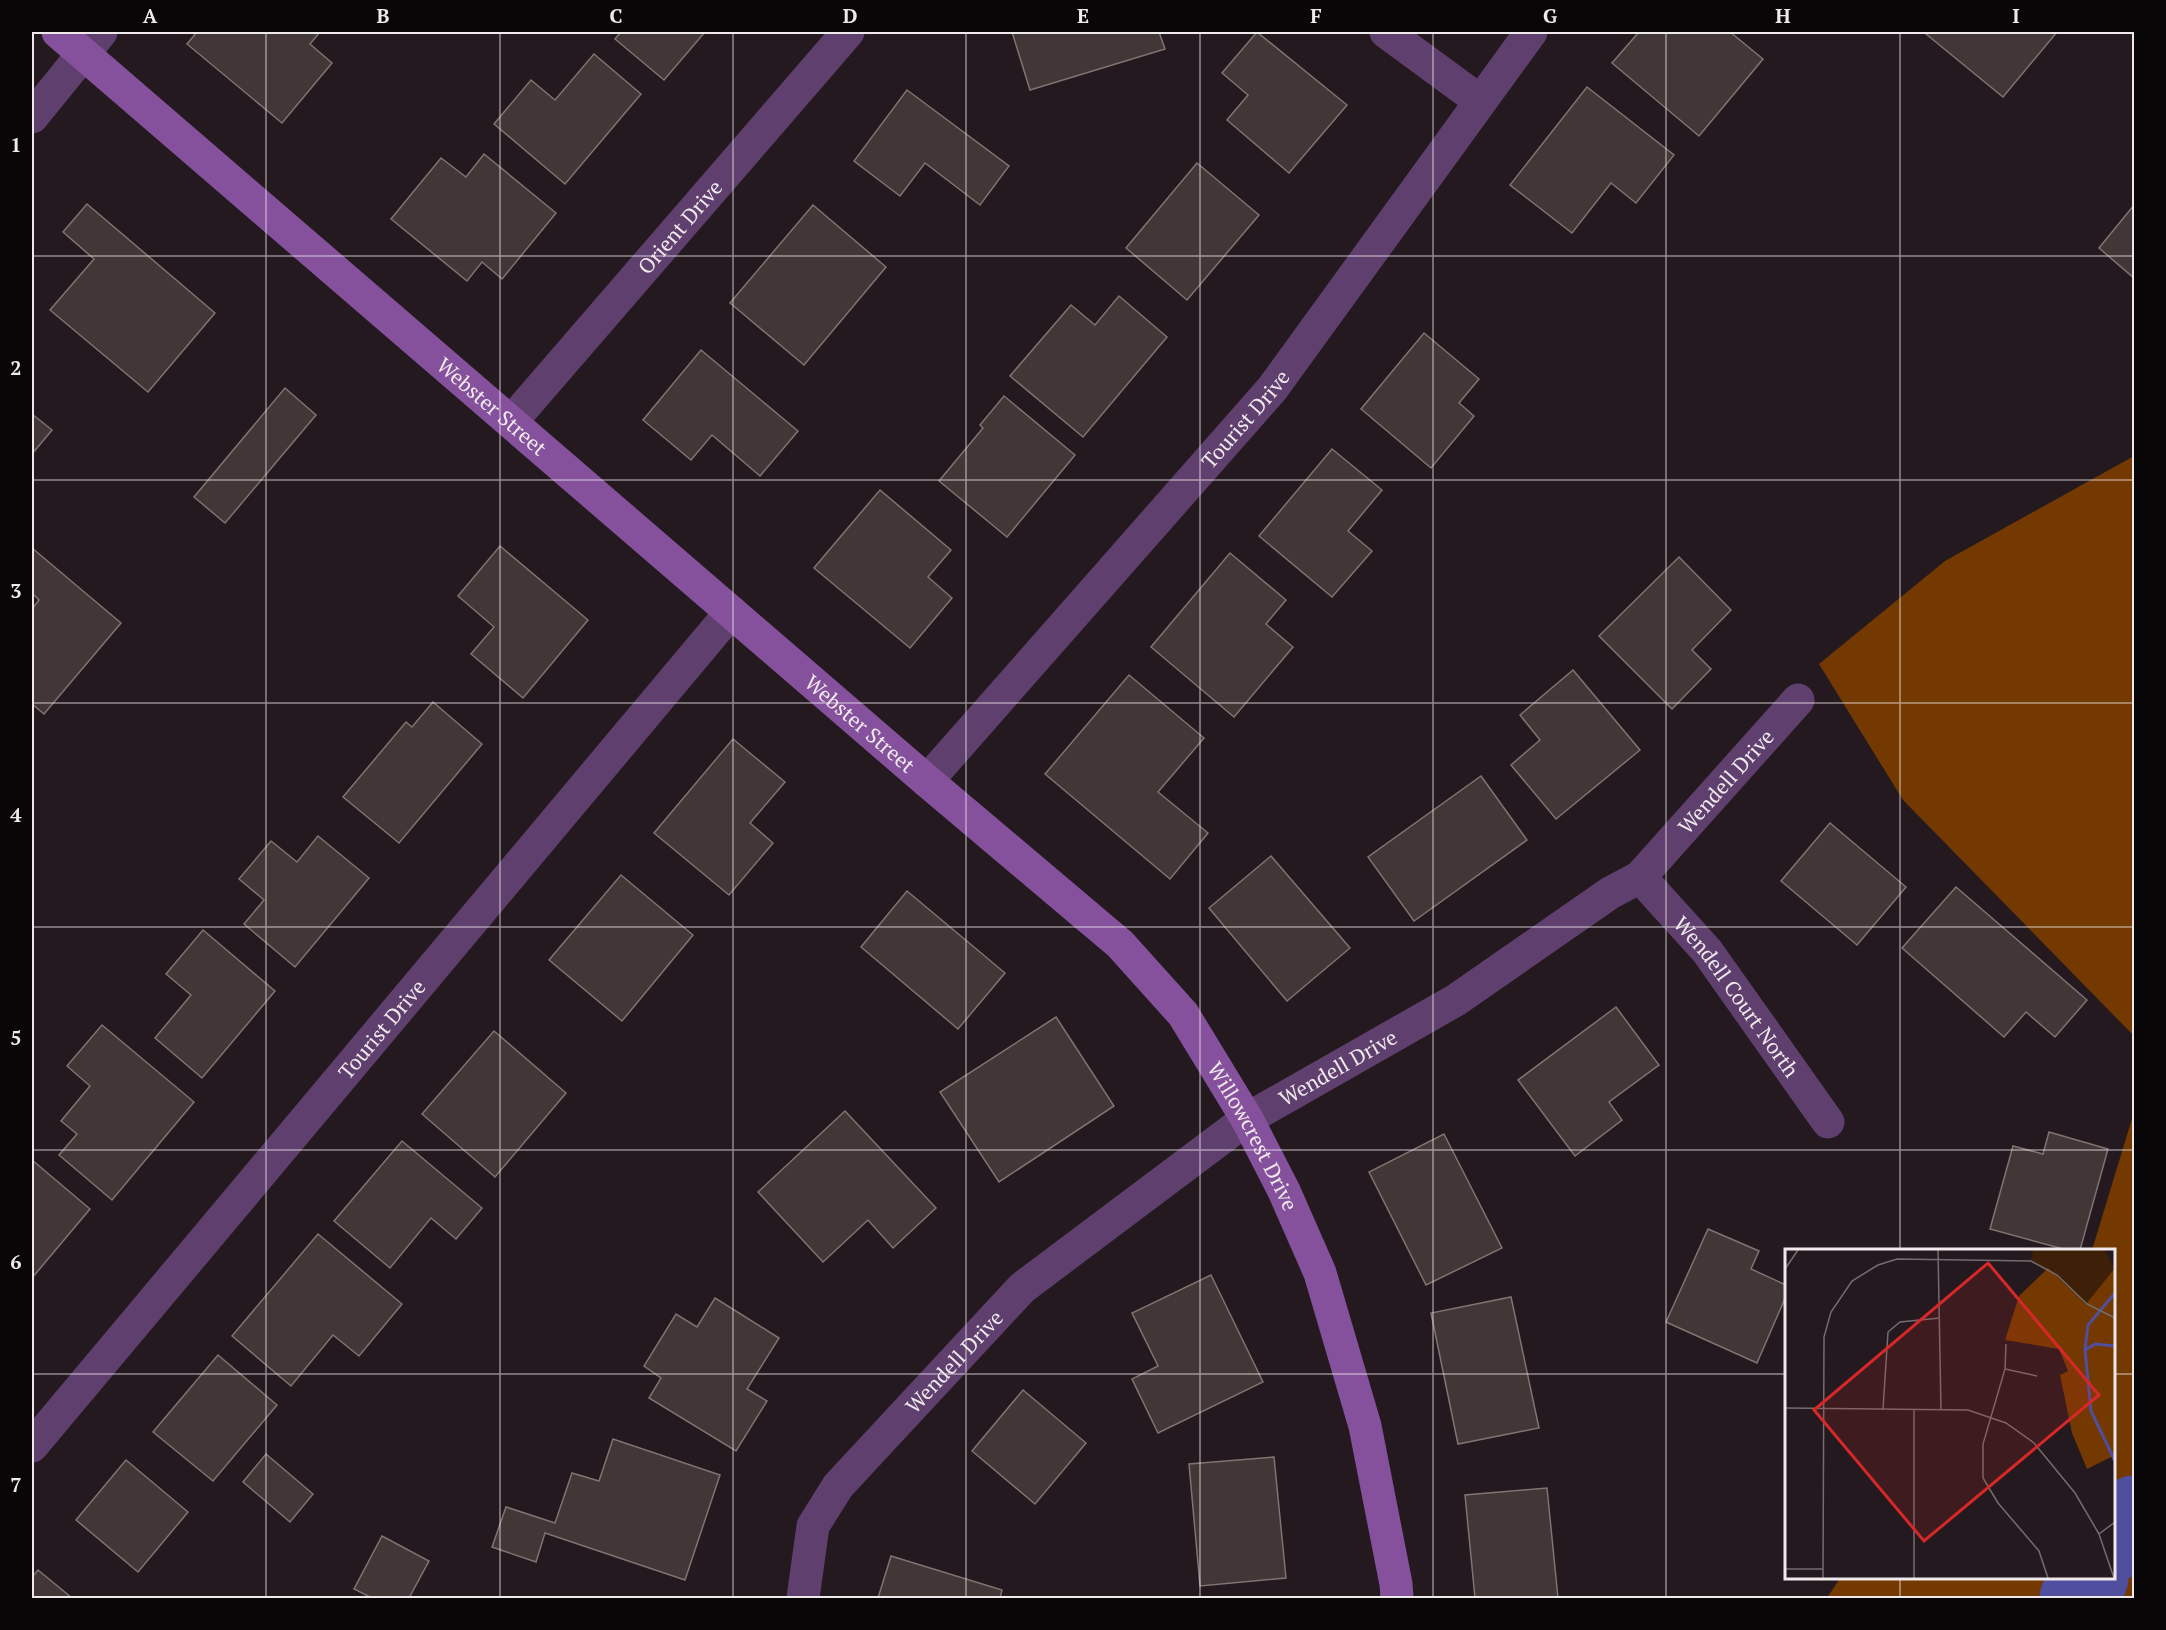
<svg xmlns="http://www.w3.org/2000/svg" width="2166" height="1630" font-family="'PT Serif',serif">
<style>
.forest{fill:#733900}
.lines{fill:none;stroke-linecap:round;stroke-linejoin:round}
.river{stroke:#4f4e9f;stroke-width:75}
.building{fill:#423636;stroke:#807372;stroke-width:1.5}
.street{stroke:#5f3f6e;stroke-width:33}
.secondary{stroke:#85509c;stroke-width:33}
.grid{fill:none;stroke:#f0e9ec;stroke-width:1.5;stroke-opacity:0.55}
.labels{text-anchor:middle;dominant-baseline:central;stroke-width:5;stroke-linejoin:round;paint-order:stroke}
.street-label{font-size:21px;fill:#f0e9ec;stroke:#090608}
.inset-river{fill:none;stroke:#4f4e9f;stroke-width:3}
.inset-road{fill:none;stroke:#756c70;stroke-width:1.5}
.view{fill:#d62828;fill-opacity:0.15;stroke:#d62828;stroke-width:3}
.inset-edge{fill:none;stroke:#f0e9ec;stroke-width:3}
.neatline{fill:none;stroke:#f0e9ec;stroke-width:2}
.grid-label{font-size:20px;text-anchor:middle;font-weight:bold;fill:#f0e9ec}
</style>
<rect width="100%" height="100%" fill="#23191e"/>
<g class="forest">
<path d="M 2134,456 L 2134,1036 L 1903,800 L 1819,664 L 1945,561 Z"/>
<path d="M 2134,1112 L 2134,1598 L 1827,1598 L 1840,1578 L 2114,1578 L 2114,1250 L 2092,1250 Z"/>
</g>
<g class="lines">
<g class="river">
<path d="M 2114,1544 L 2134,1513"/>
<path d="M 2077,1598 L 2091,1578"/>
</g>
</g>
<g class="building">
<path d="M 197,32 L 320,32 L 310,44 L 332,63 L 282,123 L 187,44 Z"/>
<path d="M 621,32 L 705,32 L 664,80 L 615,39 Z"/>
<path d="M 1012,32 L 1159,32 L 1165,49 L 1030,90 Z"/>
<path d="M 1257,32 L 1347,105 L 1289,173 L 1227,120 L 1248,95 L 1222,73 Z"/>
<path d="M 1639,32 L 1730,32 L 1763,59 L 1699,136 L 1612,63 Z"/>
<path d="M 1928,32 L 2057,32 L 2003,97 L 1926,34 Z"/>
<path d="M 594,54 L 641,94 L 565,184 L 494,124 L 531,80 L 555,100 Z"/>
<path d="M 1587,87 L 1674,155 L 1636,203 L 1611,183 L 1572,233 L 1510,185 Z"/>
<path d="M 907,90 L 1009,166 L 980,205 L 925,163 L 900,196 L 854,161 Z"/>
<path d="M 484,154 L 556,213 L 502,279 L 482,262 L 467,281 L 391,219 L 441,158 L 466,177 Z"/>
<path d="M 1197,163 L 1259,215 L 1187,300 L 1126,248 Z"/>
<path d="M 87,204 L 215,313 L 148,392 L 50,310 L 94,259 L 63,232 Z"/>
<path d="M 813,205 L 886,267 L 804,365 L 730,303 Z"/>
<path d="M 2134,205 L 2134,278 L 2099,248 Z"/>
<path d="M 1119,296 L 1167,337 L 1083,437 L 1010,376 L 1071,305 L 1095,325 Z"/>
<path d="M 1424,333 L 1479,379 L 1459,403 L 1474,416 L 1431,468 L 1361,409 Z"/>
<path d="M 701,350 L 798,431 L 760,476 L 712,435 L 691,460 L 643,420 Z"/>
<path d="M 285,388 L 316,415 L 225,523 L 194,497 Z"/>
<path d="M 1004,396 L 1075,455 L 1007,537 L 939,481 L 983,428 L 980,425 Z"/>
<path d="M 32,414 L 52,430 L 32,454 Z"/>
<path d="M 1332,449 L 1382,490 L 1348,531 L 1372,551 L 1332,597 L 1259,536 Z"/>
<path d="M 880,490 L 951,550 L 928,577 L 952,598 L 910,648 L 814,568 Z"/>
<path d="M 500,546 L 588,620 L 523,698 L 471,654 L 494,627 L 458,596 Z"/>
<path d="M 32,548 L 121,623 L 44,714 L 32,704 L 32,609 L 39,600 L 32,593 Z"/>
<path d="M 1230,553 L 1286,600 L 1266,624 L 1293,647 L 1234,717 L 1151,647 Z"/>
<path d="M 1679,557 L 1731,610 L 1692,650 L 1711,669 L 1672,709 L 1599,636 Z"/>
<path d="M 1573,670 L 1640,750 L 1556,819 L 1511,765 L 1540,740 L 1520,715 Z"/>
<path d="M 1129,675 L 1204,738 L 1158,792 L 1208,833 L 1170,879 L 1045,774 Z"/>
<path d="M 433,702 L 482,744 L 399,843 L 343,797 L 406,722 L 412,727 Z"/>
<path d="M 733,739 L 785,782 L 750,823 L 773,843 L 729,895 L 654,833 Z"/>
<path d="M 1481,776 L 1527,840 L 1414,921 L 1368,857 Z"/>
<path d="M 1830,823 L 1906,887 L 1857,945 L 1781,881 Z"/>
<path d="M 318,836 L 369,878 L 295,967 L 244,924 L 264,900 L 239,879 L 271,841 L 297,862 Z"/>
<path d="M 1271,856 L 1350,948 L 1287,1001 L 1209,908 Z"/>
<path d="M 621,875 L 693,935 L 622,1021 L 549,960 Z"/>
<path d="M 1956,887 L 2087,1000 L 2055,1037 L 2026,1012 L 2004,1037 L 1902,948 Z"/>
<path d="M 907,891 L 1005,973 L 958,1029 L 861,947 Z"/>
<path d="M 203,930 L 275,991 L 202,1078 L 155,1038 L 191,995 L 166,974 Z"/>
<path d="M 1616,1007 L 1659,1065 L 1609,1102 L 1622,1120 L 1575,1156 L 1518,1080 Z"/>
<path d="M 1056,1017 L 1114,1106 L 999,1182 L 940,1092 Z"/>
<path d="M 102,1025 L 194,1102 L 112,1200 L 59,1155 L 77,1134 L 61,1121 L 90,1086 L 67,1066 Z"/>
<path d="M 494,1031 L 566,1093 L 495,1177 L 422,1114 Z"/>
<path d="M 845,1111 L 936,1208 L 893,1248 L 868,1220 L 823,1262 L 758,1192 Z"/>
<path d="M 2049,1132 L 2108,1149 L 2080,1250 L 2067,1250 L 1990,1229 L 2013,1146 L 2043,1154 Z"/>
<path d="M 1444,1134 L 1502,1248 L 1426,1285 L 1369,1172 Z"/>
<path d="M 402,1141 L 482,1208 L 456,1239 L 431,1218 L 390,1268 L 334,1221 Z"/>
<path d="M 32,1160 L 90,1209 L 32,1278 Z"/>
<path d="M 1708,1229 L 1759,1251 L 1751,1269 L 1786,1285 L 1786,1296 L 1757,1363 L 1666,1322 Z"/>
<path d="M 318,1234 L 402,1304 L 359,1356 L 333,1335 L 291,1386 L 232,1336 Z"/>
<path d="M 1211,1275 L 1263,1382 L 1158,1433 L 1132,1379 L 1158,1366 L 1132,1313 Z"/>
<path d="M 1511,1297 L 1539,1428 L 1458,1444 L 1431,1313 Z"/>
<path d="M 715,1298 L 779,1338 L 747,1389 L 767,1401 L 736,1451 L 649,1398 L 661,1378 L 644,1366 L 676,1314 L 697,1327 Z"/>
<path d="M 218,1355 L 277,1405 L 213,1481 L 153,1432 Z"/>
<path d="M 1023,1390 L 1086,1443 L 1035,1504 L 972,1451 Z"/>
<path d="M 613,1439 L 720,1475 L 685,1580 L 545,1533 L 536,1562 L 492,1547 L 506,1507 L 555,1523 L 572,1473 L 599,1481 Z"/>
<path d="M 266,1454 L 313,1494 L 290,1522 L 243,1482 Z"/>
<path d="M 1274,1457 L 1286,1578 L 1200,1586 L 1189,1464 Z"/>
<path d="M 126,1460 L 188,1512 L 138,1572 L 76,1520 Z"/>
<path d="M 1547,1488 L 1558,1598 L 1475,1598 L 1465,1495 Z"/>
<path d="M 382,1536 L 429,1561 L 409,1598 L 372,1598 L 354,1589 Z"/>
<path d="M 891,1556 L 1002,1590 L 1000,1598 L 878,1598 Z"/>
<path d="M 38,1570 L 72,1598 L 32,1598 L 32,1577 Z"/>
</g>
<g class="lines">
<g class="street">
<path d="M 1386,32 L 1480,101"/>
<path d="M 32,117 L 101,32"/>
<path id="s1" d="M 511,422 L 848,32"/>
<path id="s2" d="M 927,781 L 1272,389 L 1531,32"/>
<path id="s3" d="M 1640,877 L 1707,951 L 1828,1122"/>
<path id="s4" d="M 32,1446 L 731,612"/>
<path id="s5" d="M 803,1598 L 813,1526 L 838,1486 L 1022,1288 L 1247,1119 L 1456,1000 L 1610,893 L 1640,877 L 1798,700"/>
</g>
<path class="secondary" id="s6" d="M 58,32 L 927,781 L 1120,944 L 1183,1014 L 1247,1119 L 1284,1191 L 1320,1273 L 1365,1426 L 1396,1584 L 1397,1598"/>
</g>
<path class="grid" d="M 266,32 L 266,1598M 500,32 L 500,1598M 733,32 L 733,1598M 966,32 L 966,1598M 1200,32 L 1200,1598M 1433,32 L 1433,1598M 1666,32 L 1666,1598M 1900,32 L 1900,1250M 32,256 L 2134,256M 32,480 L 2134,480M 32,703 L 2134,703M 32,927 L 2134,927M 32,1150 L 2134,1150M 32,1374 L 1786,1374M 2114,1374 L 2134,1374M 1900,1578 L 1900,1598"/>
<g class="labels">
<g class="street-label">
<text stroke="none"><textPath href="#s1" startOffset="258">Orient Drive</textPath></text>
<text stroke="none"><textPath href="#s6" startOffset="573">Webster Street</textPath></text>
<text stroke="none"><textPath href="#s2" startOffset="482">Tourist Drive</textPath></text>
<text stroke="none"><textPath href="#s6" startOffset="1059">Webster Street</textPath></text>
<text stroke="none"><textPath href="#s5" startOffset="1262">Wendell Drive</textPath></text>
<text stroke="none"><textPath href="#s3" startOffset="154">Wendell Court North</textPath></text>
<text stroke="none"><textPath href="#s4" startOffset="544">Tourist Drive</textPath></text>
<text stroke="none"><textPath href="#s5" startOffset="776">Wendell Drive</textPath></text>
<text stroke="none"><textPath href="#s6" startOffset="1635">Willowcrest Drive</textPath></text>
<text stroke="none"><textPath href="#s5" startOffset="290">Wendell Drive</textPath></text>
</g>
</g>
<g transform="translate(1785 1249)">
<rect width="330" height="330" fill="#23191e"/>
<path d="M 248,1 L 320,1 L 330,20 L 302,55 L 246,11 Z" fill="#3e1f07"/>
<path d="M 263,19 L 301,55 L 330,19 L 330,212 L 326,208 L 302,220 L 287,184 L 275,126 L 283,122 L 274,100 L 220,91 L 234,47 Z" fill="#733900"/>
<path class="inset-river" d="M 330,44 L 303,76 L 300,101 L 306,162 L 330,212M 300,101 L 310,95 L 330,97"/>
<path class="inset-road" d="M 153,1 L 156,161M 0,20 L 13,1M 221,95 L 220,120 L 198,195 L 198,229 L 213,254 L 254,302 L 263,329M 220,120 L 252,127M 0,159 L 183,161 L 221,174 L 249,194 L 290,244 L 314,285 L 329,329M 98,160 L 103,83 L 115,73 L 155,69M 314,285 L 330,273M 0,320 L 38,320M 38,329 L 39,88 L 46,63 L 67,32 L 93,16 L 112,10 L 246,12 L 272,26 L 302,55 L 330,69M 129,329 L 129,161"/>
<path class="view" d="M 203,14 L 314,146 L 139,292 L 29,161 Z"/>
<rect width="330" height="330" class="inset-edge"/>
</g>
<rect width="2166" height="1630" fill="none" stroke="#090608" stroke-width="66"/>
<rect x="33" y="33" width="2100" height="1564" class="neatline"/>
<g class="grid-label">
<text x="150" y="23">A</text>
<text x="383" y="23">B</text>
<text x="616" y="23">C</text>
<text x="850" y="23">D</text>
<text x="1083" y="23">E</text>
<text x="1316" y="23">F</text>
<text x="1550" y="23">G</text>
<text x="1783" y="23">H</text>
<text x="2016" y="23">I</text>
<text x="16" y="152">1</text>
<text x="16" y="375">2</text>
<text x="16" y="598">3</text>
<text x="16" y="822">4</text>
<text x="16" y="1045">5</text>
<text x="16" y="1269">6</text>
<text x="16" y="1492">7</text>
</g>
</svg>
